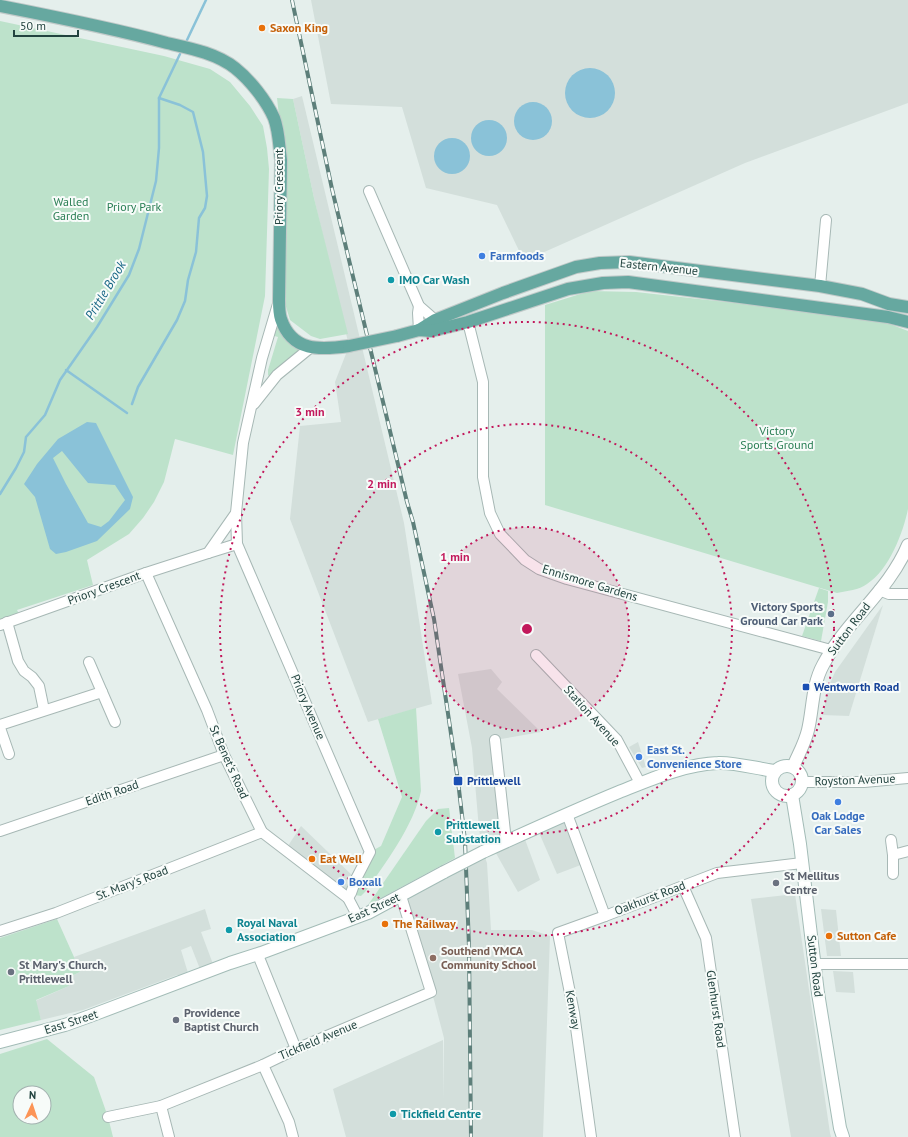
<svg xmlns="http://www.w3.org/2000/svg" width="908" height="1137" font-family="'PT Sans',sans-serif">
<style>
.built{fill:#d3dfdb}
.green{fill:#bde2cb;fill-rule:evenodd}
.water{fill:#8ac2d8;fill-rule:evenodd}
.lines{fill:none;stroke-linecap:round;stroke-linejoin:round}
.stream{stroke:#8ac2d8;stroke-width:2.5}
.minor-casing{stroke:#a7b8b5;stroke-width:12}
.tertiary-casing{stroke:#a7b8b5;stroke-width:14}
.secondary-casing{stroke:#a3bcb7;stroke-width:14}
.primary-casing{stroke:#c1cac9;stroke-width:14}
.minor{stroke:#fff;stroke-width:10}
.tertiary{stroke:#fff;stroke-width:12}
.secondary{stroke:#fff;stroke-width:12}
.primary{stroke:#66a8a0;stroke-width:12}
.rail-casing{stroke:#5d7f7a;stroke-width:4}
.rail{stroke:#f7fbf9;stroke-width:2.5;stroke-dasharray:8;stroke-linecap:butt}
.secondary-bridge-casing{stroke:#a3bcb7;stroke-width:14;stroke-linecap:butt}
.primary-bridge-casing{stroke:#c1cac9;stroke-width:14;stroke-linecap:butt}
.secondary-bridge{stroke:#fff;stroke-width:12}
.primary-bridge{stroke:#66a8a0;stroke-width:12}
.ring{fill:none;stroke:#c2185b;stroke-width:2;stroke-dasharray:2 4}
.food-dot{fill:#e8710a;stroke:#f7fbf9;stroke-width:1.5}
.shop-dot{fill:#3f7fe0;stroke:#f7fbf9;stroke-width:1.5}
.culture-dot{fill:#0f9aa8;stroke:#f7fbf9;stroke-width:1.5}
.service-dot{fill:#5c6f8a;stroke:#f7fbf9;stroke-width:1.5}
.transit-dot{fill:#1a4fb4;stroke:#f7fbf9;stroke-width:1.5}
.worship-dot{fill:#6b7280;stroke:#f7fbf9;stroke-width:1.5}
.education-dot{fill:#8d6e63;stroke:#f7fbf9;stroke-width:1.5}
.labels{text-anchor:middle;stroke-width:4;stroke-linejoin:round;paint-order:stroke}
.food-label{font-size:12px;font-weight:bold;fill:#c56008;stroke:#f7fbf9;text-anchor:start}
.street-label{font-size:12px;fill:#22433f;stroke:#f7fbf9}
.park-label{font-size:12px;fill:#297e54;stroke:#f7fbf9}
.shop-label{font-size:12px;font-weight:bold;fill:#366cbe;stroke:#f7fbf9;text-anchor:start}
.culture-label{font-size:12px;font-weight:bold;fill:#0d838f;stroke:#f7fbf9;text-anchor:start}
.service-label{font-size:12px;font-weight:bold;fill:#4e5e75;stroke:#f7fbf9;text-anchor:end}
.transit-label{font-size:12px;font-weight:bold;fill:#164399;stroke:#f7fbf9;text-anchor:start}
.worship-label{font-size:12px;font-weight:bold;fill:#5b616d;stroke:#f7fbf9;text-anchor:start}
.education-label{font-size:12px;font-weight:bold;fill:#785e54;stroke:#f7fbf9;text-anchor:start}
.water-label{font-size:13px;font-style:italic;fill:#166585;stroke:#f7fbf9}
.centre{fill:#c2185b;stroke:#f7fbf9;stroke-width:2}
.ring-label{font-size:12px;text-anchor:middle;font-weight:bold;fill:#c2185b;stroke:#f7fbf9;stroke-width:4;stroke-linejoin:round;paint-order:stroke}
</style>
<rect width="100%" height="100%" fill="#e5efec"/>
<!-- built -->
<g class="built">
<path d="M311 0H908V103L745 163 524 261 497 205 426 188 402 107 331 104Z"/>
<path d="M302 96 404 523 432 704 368 722 290 519 300 426 341 422 335 382 349 346 314 198 293 99Z"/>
<path d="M883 605 849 716 823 715 828 688 835 672Z"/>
<path d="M491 669 502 682 497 689 541 732 495 740 506 841 523 834 540 880 518 892 493 848 483 852 487 863 491 930H532L550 936 543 1137H346L333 1089 443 1040 444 1100V1038L434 1000 401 896 483 852 479 829 472 748 458 674Z"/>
<path d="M638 742 646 767 642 768 629 747Z"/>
<path d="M567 814 586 863 557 874 537 828Z"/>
<path d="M301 826 356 879 348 898 286 849Z"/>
<path d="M795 894 830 1133 831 1137H791L751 899Z"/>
<path d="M205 909 211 929 201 932 213 964 200 969 191 946 181 950 188 973 183 975H177L83 1010 41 1020 35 1001 69 986 67 978 80 972 74 957Z"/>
<path d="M821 909 836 910 841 956H827Z"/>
<path d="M833 971 853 972 855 993 836 992Z"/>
</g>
<!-- green -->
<g class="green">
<path d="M0 21 164 56 210 69 230 82 250 106 263 126 267 148 269 169 265 296 233 455 175 439 164 482 154 502 143 518 129 534 87 560 93 585 17 610 19 614 0 621Z"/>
<path d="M277 98 293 99 314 198 348 334 320 339 311 336 290 320 284 300V160Z"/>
<path d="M590 291 636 292 877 319 908 331V509C903 533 889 570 867 584 859 590 847 591 837 593L545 505V305Z"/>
<path d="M275 316 301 350 270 377 268 375V370L278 337 271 335Z"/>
<path d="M819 588 828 591V602L821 641 802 636Z"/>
<path d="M416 708 421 791C414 825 385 864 365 892L361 896 355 895 370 852 381 846 402 797 378 719Z"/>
<path d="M449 808 455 858 368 905 426 821 438 809Z"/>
<path d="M57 919 74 957 80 972 67 978 69 986 36 1000 41 1020 0 1030V938Z"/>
<path d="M47 1039 94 1077 108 1117 113 1137H0V1054ZM20 1093H44V1117H20Z"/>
</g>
<!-- water -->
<g class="water">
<circle cx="590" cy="93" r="25"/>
<circle cx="533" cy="121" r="19"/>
<circle cx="489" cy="138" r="18"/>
<circle cx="452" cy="156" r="18"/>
<path d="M87 422 96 423 133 497 130 509 97 541 66 552 56 554 50 549 35 497 24 484 37 464 58 439ZM62 451 88 483 115 485 125 500 109 521 101 527 88 523 66 484 53 458Z"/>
</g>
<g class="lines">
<!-- stream -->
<g class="stream">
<path d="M187 40 206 0"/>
<path d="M66 370 127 413"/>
<path d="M132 404 138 387 177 320 185 301 188 280 196 252 199 218 205 208 207 196 203 152 193 112 180 105 159 98"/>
<path d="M0 494 16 468 24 452 26 437 45 415 60 380 97 327 129 275 139 249 156 181 159 148V98L180 54"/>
</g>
<!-- minor casing -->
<g class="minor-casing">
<g id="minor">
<path d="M369 191 419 306 435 320"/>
<path d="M820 286 826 220"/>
<path d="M468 322 483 382V477L490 513 500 534 525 560 539 569 567 579 831 650"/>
<path d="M419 330 418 313 419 306"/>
<path d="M254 404 277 375 310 348"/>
<path d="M236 513 237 544 370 852 356 879 351 893 348 898"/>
<path d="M208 553 237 544"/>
<path d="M146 573 207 710 224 755 262 832 348 898 358 917"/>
<path d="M879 590 889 594H908"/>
<path d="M7 622 18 661 24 671 32 677 39 686 44 710"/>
<path d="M0 625 146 573 208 553 236 513 243 443 262 358 278 304"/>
<path d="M536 655 617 740 640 783"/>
<path d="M102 692 115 722"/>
<path d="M0 725 102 692 89 662"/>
<path d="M0 728 9 754"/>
<path d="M495 740 506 841"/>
<path d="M802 782H864L908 778"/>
<path d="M567 814 605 916 717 873 802 863"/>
<path d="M0 831 224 755"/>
<path d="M891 840 893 855V874"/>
<path d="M893 855 908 851"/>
<path d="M683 886 706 938 735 1137"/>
<path d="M0 931 56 913 262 832"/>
<path d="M258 955 296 1049"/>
<path d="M814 964H908"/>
<path d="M263 1065 289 1122 293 1137"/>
<path d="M161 1106 169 1137"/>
<path d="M108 1117 161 1106 263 1065 296 1049 431 992 401 896"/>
<path d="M591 1137 574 1013 558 933 605 916"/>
</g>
</g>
<!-- tertiary casing -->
<g class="tertiary-casing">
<path id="tertiary" d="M793 767C798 755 805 743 808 730 813 709 812 685 823 665 846 621 889 591 908 545"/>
</g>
<!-- secondary casing -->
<g class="secondary-casing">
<g id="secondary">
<circle cx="787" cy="781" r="15"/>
<path d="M792 795 800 844 818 993 840 1128 843 1137"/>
<path d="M483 852C529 831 573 811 619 792 649 780 685 764 718 763 734 762 758 769 775 771"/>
<path d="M0 1042 65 1025 90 1016 230 963 261 953 368 913 444 872"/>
</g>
</g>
<!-- primary casing -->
<g class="primary-casing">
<g id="primary">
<path d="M0 6C56 17 112 28 167 43 189 48 216 53 235 68 250 80 266 100 274 118 279 131 279 146 281 160L279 300C279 306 279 313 281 319 292 352 320 350 349 346"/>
<path d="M419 330 435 320 503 293 576 267 600 263 629 262 820 286 862 294 889 304 908 307"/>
<path d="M397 336 419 330 431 331 468 322 568 289 603 283 628 282 888 317 908 322"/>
</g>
</g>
<!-- minor -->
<use href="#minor" class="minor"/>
<!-- tertiary -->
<use href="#tertiary" class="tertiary"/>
<!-- secondary -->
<use href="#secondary" class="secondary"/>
<!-- primary -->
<use href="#primary" class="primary"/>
<!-- rail casing -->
<g class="rail-casing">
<path id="rail" d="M292 0 332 189 407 502 413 522 434 619 439 653 458 781 465 841 469 947 471 1137"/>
</g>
<!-- rail -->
<use href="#rail" class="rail"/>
<!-- secondary-bridge casing -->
<g class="secondary-bridge-casing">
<path id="secondary-bridge" d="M444 872 483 852"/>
</g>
<!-- primary-bridge casing -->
<g class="primary-bridge-casing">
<path id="primary-bridge" d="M349 346 397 336"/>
</g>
<!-- secondary-bridge -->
<use href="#secondary-bridge" class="secondary-bridge"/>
<!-- primary-bridge -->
<use href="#primary-bridge" class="primary-bridge"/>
</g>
<!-- distance rings -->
<circle cx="527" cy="629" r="102" fill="#c2185b" fill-opacity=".12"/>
<g class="ring">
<circle cx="527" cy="629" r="102"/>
<circle cx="527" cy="629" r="205"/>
<circle cx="527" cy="629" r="307"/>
</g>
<!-- markers -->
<g class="food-dot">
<circle cx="262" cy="28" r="4"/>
<circle cx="312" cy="859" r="4"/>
<circle cx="385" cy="924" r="4"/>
<circle cx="829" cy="936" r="4"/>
</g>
<g class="shop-dot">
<circle cx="482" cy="256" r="4"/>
<circle cx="639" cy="757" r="4"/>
<circle cx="838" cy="802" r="4"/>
<circle cx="341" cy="882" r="4"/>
</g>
<g class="culture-dot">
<circle cx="391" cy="280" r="4"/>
<circle cx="438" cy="832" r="4"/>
<circle cx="229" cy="930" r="4"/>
<circle cx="393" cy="1114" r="4"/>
</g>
<circle class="service-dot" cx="831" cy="614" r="4"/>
<g class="transit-dot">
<rect x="802" y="683" width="8" height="8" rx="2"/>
<rect x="453" y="776" width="10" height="10" rx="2"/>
</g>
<g class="worship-dot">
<circle cx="776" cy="883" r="4"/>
<circle cx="11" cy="972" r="4"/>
<circle cx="176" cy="1020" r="4"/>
</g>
<circle class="education-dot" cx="433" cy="958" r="4"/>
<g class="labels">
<!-- food labels -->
<g class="food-label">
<text x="270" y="32">Saxon King</text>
<text x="320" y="863">Eat Well</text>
<text x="393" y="928">The Railway</text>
<text x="837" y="940">Sutton Cafe</text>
</g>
<!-- street labels -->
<g class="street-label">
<text transform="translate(279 187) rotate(-90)" y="4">Priory Crescent</text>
<text transform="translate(659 267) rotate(6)" y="4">Eastern Avenue</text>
<text transform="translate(590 583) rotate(17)" y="4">Ennismore Gardens</text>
<text transform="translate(104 588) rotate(-20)" y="4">Priory Crescent</text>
<text transform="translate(849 629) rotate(-53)" y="4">Sutton Road</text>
<text transform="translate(308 707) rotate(67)" y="4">Priory Avenue</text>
<text transform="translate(592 716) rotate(48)" y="4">Station Avenue</text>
<text transform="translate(229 762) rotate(66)" y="4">St Benet's Road</text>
<text transform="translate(855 780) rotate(-2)" y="4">Royston Avenue</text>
<text transform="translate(112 793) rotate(-19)" y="4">Edith Road</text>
<text transform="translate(132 883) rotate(-21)" y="4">St. Mary's Road</text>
<text transform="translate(650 898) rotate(-21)" y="4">Oakhurst Road</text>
<text transform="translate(374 908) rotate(-25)" y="4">East Street</text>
<text transform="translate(815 966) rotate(83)" y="4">Sutton Road</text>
<text transform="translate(716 1009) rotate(82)" y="4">Glenhurst Road</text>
<text transform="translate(573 1010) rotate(80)" y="4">Kenway</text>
<text transform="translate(71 1022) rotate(-18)" y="4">East Street</text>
<text transform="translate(318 1040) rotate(-23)" y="4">Tickfield Avenue</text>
</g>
<!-- park labels -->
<g class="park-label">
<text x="71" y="206">Walled<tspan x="71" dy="14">Garden</tspan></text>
<text x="134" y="211">Priory Park</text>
<text x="777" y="435">Victory<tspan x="777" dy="14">Sports Ground</tspan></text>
</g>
<!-- shop labels -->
<g class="shop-label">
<text x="490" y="260">Farmfoods</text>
<text x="647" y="754">East St.<tspan x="647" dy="14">Convenience Store</tspan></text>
<text x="838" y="820" text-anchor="middle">Oak Lodge<tspan x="838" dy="14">Car Sales</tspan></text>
<text x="349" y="886">Boxall</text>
</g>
<!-- culture labels -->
<g class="culture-label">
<text x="399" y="284">IMO Car Wash</text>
<text x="446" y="829">Prittlewell<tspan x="446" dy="14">Substation</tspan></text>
<text x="237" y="927">Royal Naval<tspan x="237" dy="14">Association</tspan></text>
<text x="401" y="1118">Tickfield Centre</text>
</g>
<!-- service labels -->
<g class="service-label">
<text x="823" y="611">Victory Sports<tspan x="823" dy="14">Ground Car Park</tspan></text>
</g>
<!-- transit labels -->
<g class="transit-label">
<text x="814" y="691">Wentworth Road</text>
<text x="467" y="785">Prittlewell</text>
</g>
<!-- worship labels -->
<g class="worship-label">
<text x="784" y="880">St Mellitus<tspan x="784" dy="14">Centre</tspan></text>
<text x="19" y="969">St Mary's Church,<tspan x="19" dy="14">Prittlewell</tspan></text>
<text x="184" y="1017">Providence<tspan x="184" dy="14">Baptist Church</tspan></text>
</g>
<!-- education labels -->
<g class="education-label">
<text x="441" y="955">Southend YMCA<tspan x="441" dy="14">Community School</tspan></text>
</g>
<!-- water labels -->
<g class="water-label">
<text transform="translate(105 290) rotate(-59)" y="5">Prittle Brook</text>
</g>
</g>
<circle cx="527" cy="629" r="6" class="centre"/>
<g class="ring-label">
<text x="310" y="416">3 min</text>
<text x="382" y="488">2 min</text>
<text x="455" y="561">1 min</text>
</g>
<!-- north arrow -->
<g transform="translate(32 1105) rotate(3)"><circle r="19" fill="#f7fbf9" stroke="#a2b1af"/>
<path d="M0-3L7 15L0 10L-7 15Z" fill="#fc9456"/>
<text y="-6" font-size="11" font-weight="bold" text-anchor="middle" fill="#22433f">N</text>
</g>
<!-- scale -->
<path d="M14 30v6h64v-6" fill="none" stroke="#22433f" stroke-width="2"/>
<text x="20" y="30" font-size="12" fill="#22433f" stroke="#f7fbf9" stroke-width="3" paint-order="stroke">50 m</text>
</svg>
